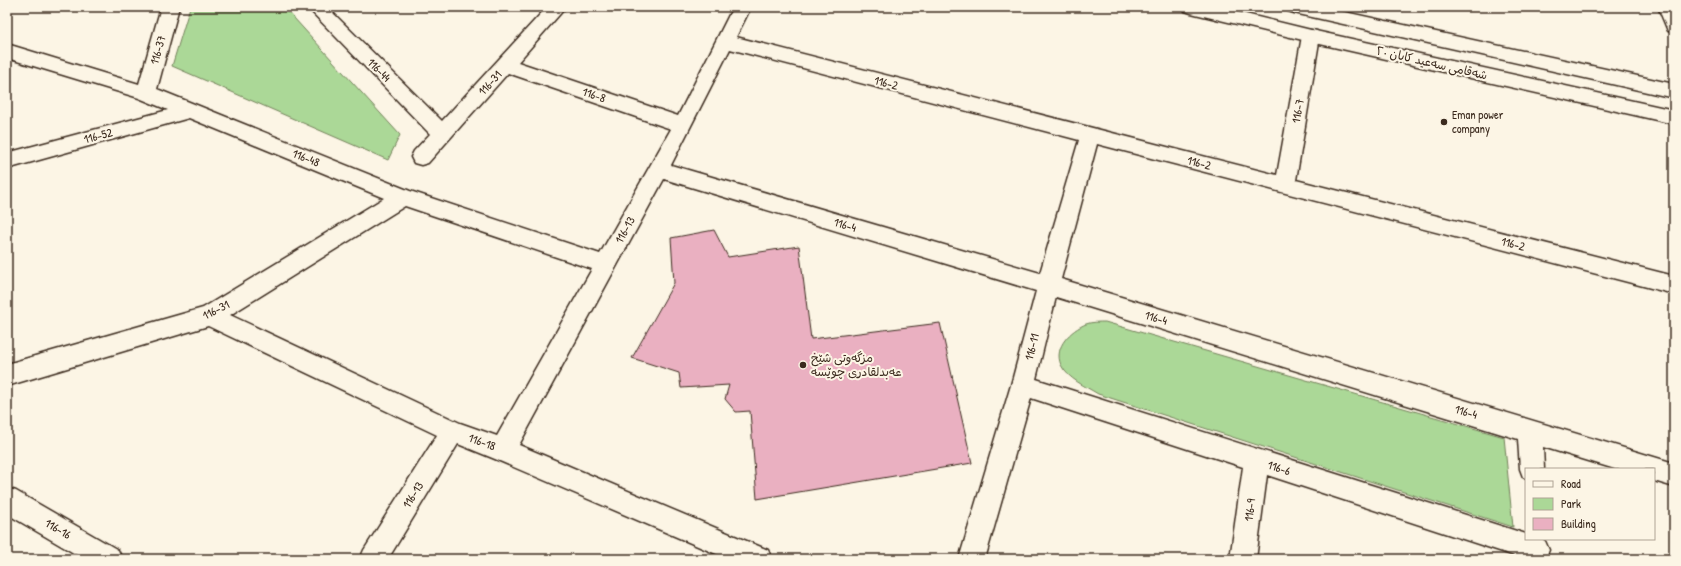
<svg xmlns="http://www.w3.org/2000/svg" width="1681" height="566" font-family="'Patrick Hand','Playpen Sans Arabic',sans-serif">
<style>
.green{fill:#abd897;stroke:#73815a}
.building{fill:#eab0c1;stroke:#3b2a1e}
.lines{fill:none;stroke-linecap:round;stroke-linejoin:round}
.minor-casing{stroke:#3b2a1e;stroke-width:3}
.secondary-casing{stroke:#3b2a1e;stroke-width:3}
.minor{fill:#fcf5e5;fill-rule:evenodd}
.secondary{fill:#fcf5e5;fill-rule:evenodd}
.poi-dot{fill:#3b2a1e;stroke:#fcf5e5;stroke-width:1.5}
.labels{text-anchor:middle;stroke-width:4;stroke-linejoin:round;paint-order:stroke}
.street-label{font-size:12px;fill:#3b2a1e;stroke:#fcf5e5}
.poi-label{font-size:12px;fill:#3b2a1e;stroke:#fcf5e5;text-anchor:start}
</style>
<rect width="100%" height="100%" fill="#fcf5e5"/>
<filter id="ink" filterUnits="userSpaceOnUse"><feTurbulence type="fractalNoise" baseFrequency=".025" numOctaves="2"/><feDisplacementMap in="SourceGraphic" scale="8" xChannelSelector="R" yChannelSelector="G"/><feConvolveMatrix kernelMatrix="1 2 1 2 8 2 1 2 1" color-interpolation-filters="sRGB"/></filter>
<g filter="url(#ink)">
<!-- green -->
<g class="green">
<path d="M190 7H284L400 135 388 160 172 66Z"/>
<path d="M1105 322 1504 437 1513 527 1098 394C1085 386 1068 379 1061 365 1053 347 1071 330 1086 324 1091 322 1099 322 1105 322Z"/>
</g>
<!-- building -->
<path class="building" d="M714 230 728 257 799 246 811 339 940 323 972 463 757 499 750 411 736 412 725 399 729 385 681 388 679 373 632 358 674 283 671 238Z"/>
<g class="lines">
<!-- minor casing -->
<g class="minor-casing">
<g id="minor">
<path d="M161 7H179L157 89 410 191 600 254 671 129 508 73 428 163 421 165 414 163 411 157 414 151 430 134 307 7H327L442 121 547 7H566L518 62 678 116 733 7H751L736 37 1277 175 1302 36 1305 31 1311 30 1317 31 1320 36 1296 180 1674 276V294L1097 144 1061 279 1674 463V487L1654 481V469H1615L1543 447 1544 469H1526V478L1523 477 1520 469 1518 439 1056 297 1036 379 1526 534V539H1541L1545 541 1549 550 1545 559H1524L1267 475 1256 559H1230L1243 467 1031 398 985 559H959L1011 385 1036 291 664 179 519 445 768 550 772 559H728L495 459 458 444 388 559H360L364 550 437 435 208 326 7 386V364L203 308 384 198 189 118 7 169V153L168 110 139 98 7 58V44L139 84ZM730 49 1079 140 1040 273 671 165ZM405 206 592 269 497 436 460 423 230 315Z"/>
<path d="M1658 7H1674V32L1668 31Z"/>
<path d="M7 488 16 491 118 550 122 559H84L7 514Z"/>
</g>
</g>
<!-- secondary casing -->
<g class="secondary-casing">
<g id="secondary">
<path d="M1182 7H1217L1311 30 1674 110V124L1311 42 1191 13 1185 11Z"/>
<path d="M1285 7H1322L1674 84V98L1294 13 1288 11Z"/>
</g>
</g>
<!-- minor -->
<use href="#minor" class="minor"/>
<!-- secondary -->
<use href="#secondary" class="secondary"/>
</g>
</g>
<!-- markers -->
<g class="poi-dot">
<circle cx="1444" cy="122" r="4"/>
<circle cx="803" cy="365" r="4"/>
</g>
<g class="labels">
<!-- street labels -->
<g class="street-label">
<text transform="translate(158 50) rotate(-74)" y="4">116-37</text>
<text transform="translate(1432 63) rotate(13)" y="4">شەقامی سەعید کابان ٢٠</text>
<text transform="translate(379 70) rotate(45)" y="4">116-44</text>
<text transform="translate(490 83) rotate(-48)" y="4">116-31</text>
<text transform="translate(886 83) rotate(14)" y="4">116-2</text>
<text transform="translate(594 95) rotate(19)" y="4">116-8</text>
<text transform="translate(1298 111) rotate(-80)" y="4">116-7</text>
<text transform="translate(98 136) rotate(-15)" y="4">116-52</text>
<text transform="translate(306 158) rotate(22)" y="4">116-48</text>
<text transform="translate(1199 163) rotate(14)" y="4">116-2</text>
<text transform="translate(845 225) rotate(17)" y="4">116-4</text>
<text transform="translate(625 230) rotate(-61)" y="4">116-13</text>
<text transform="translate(1513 244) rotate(14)" y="4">116-2</text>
<text transform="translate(216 310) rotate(-27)" y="4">116-31</text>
<text transform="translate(1156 318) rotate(17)" y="4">116-4</text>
<text transform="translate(1032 347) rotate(-76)" y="4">116-11</text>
<text transform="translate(1466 412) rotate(17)" y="4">116-4</text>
<text transform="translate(482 442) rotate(20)" y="4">116-18</text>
<text transform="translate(1279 468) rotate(18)" y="4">116-6</text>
<text transform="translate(413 495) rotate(-58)" y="4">116-13</text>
<text transform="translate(1250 510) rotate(-83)" y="4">116-9</text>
<text transform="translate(58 529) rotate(30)" y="4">116-16</text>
</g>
<!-- poi labels -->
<g class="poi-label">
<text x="1452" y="119">Eman power<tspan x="1452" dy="14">company</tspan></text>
<text x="811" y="362">مزگەوتی شێخ<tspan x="811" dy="14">عەبدلقادری چوێسە</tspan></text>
</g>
</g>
<!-- margin -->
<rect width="1681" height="566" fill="none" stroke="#fcf5e5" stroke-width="24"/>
<rect x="12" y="12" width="1657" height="542" fill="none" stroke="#3b2a1e" stroke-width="1.5" filter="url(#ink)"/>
<!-- legend -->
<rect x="1525" y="468" width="130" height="72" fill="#fcf5e5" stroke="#afa495"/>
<rect x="1533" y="481" width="20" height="6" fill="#fcf5e5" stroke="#afa495"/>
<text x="1561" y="488" font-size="12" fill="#3b2a1e">Road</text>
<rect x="1533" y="498" width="20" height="12" fill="#abd897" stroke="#afa495"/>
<text x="1561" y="508" font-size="12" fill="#3b2a1e">Park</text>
<rect x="1533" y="518" width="20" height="12" fill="#eab0c1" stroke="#afa495"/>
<text x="1561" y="528" font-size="12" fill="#3b2a1e">Building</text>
</svg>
